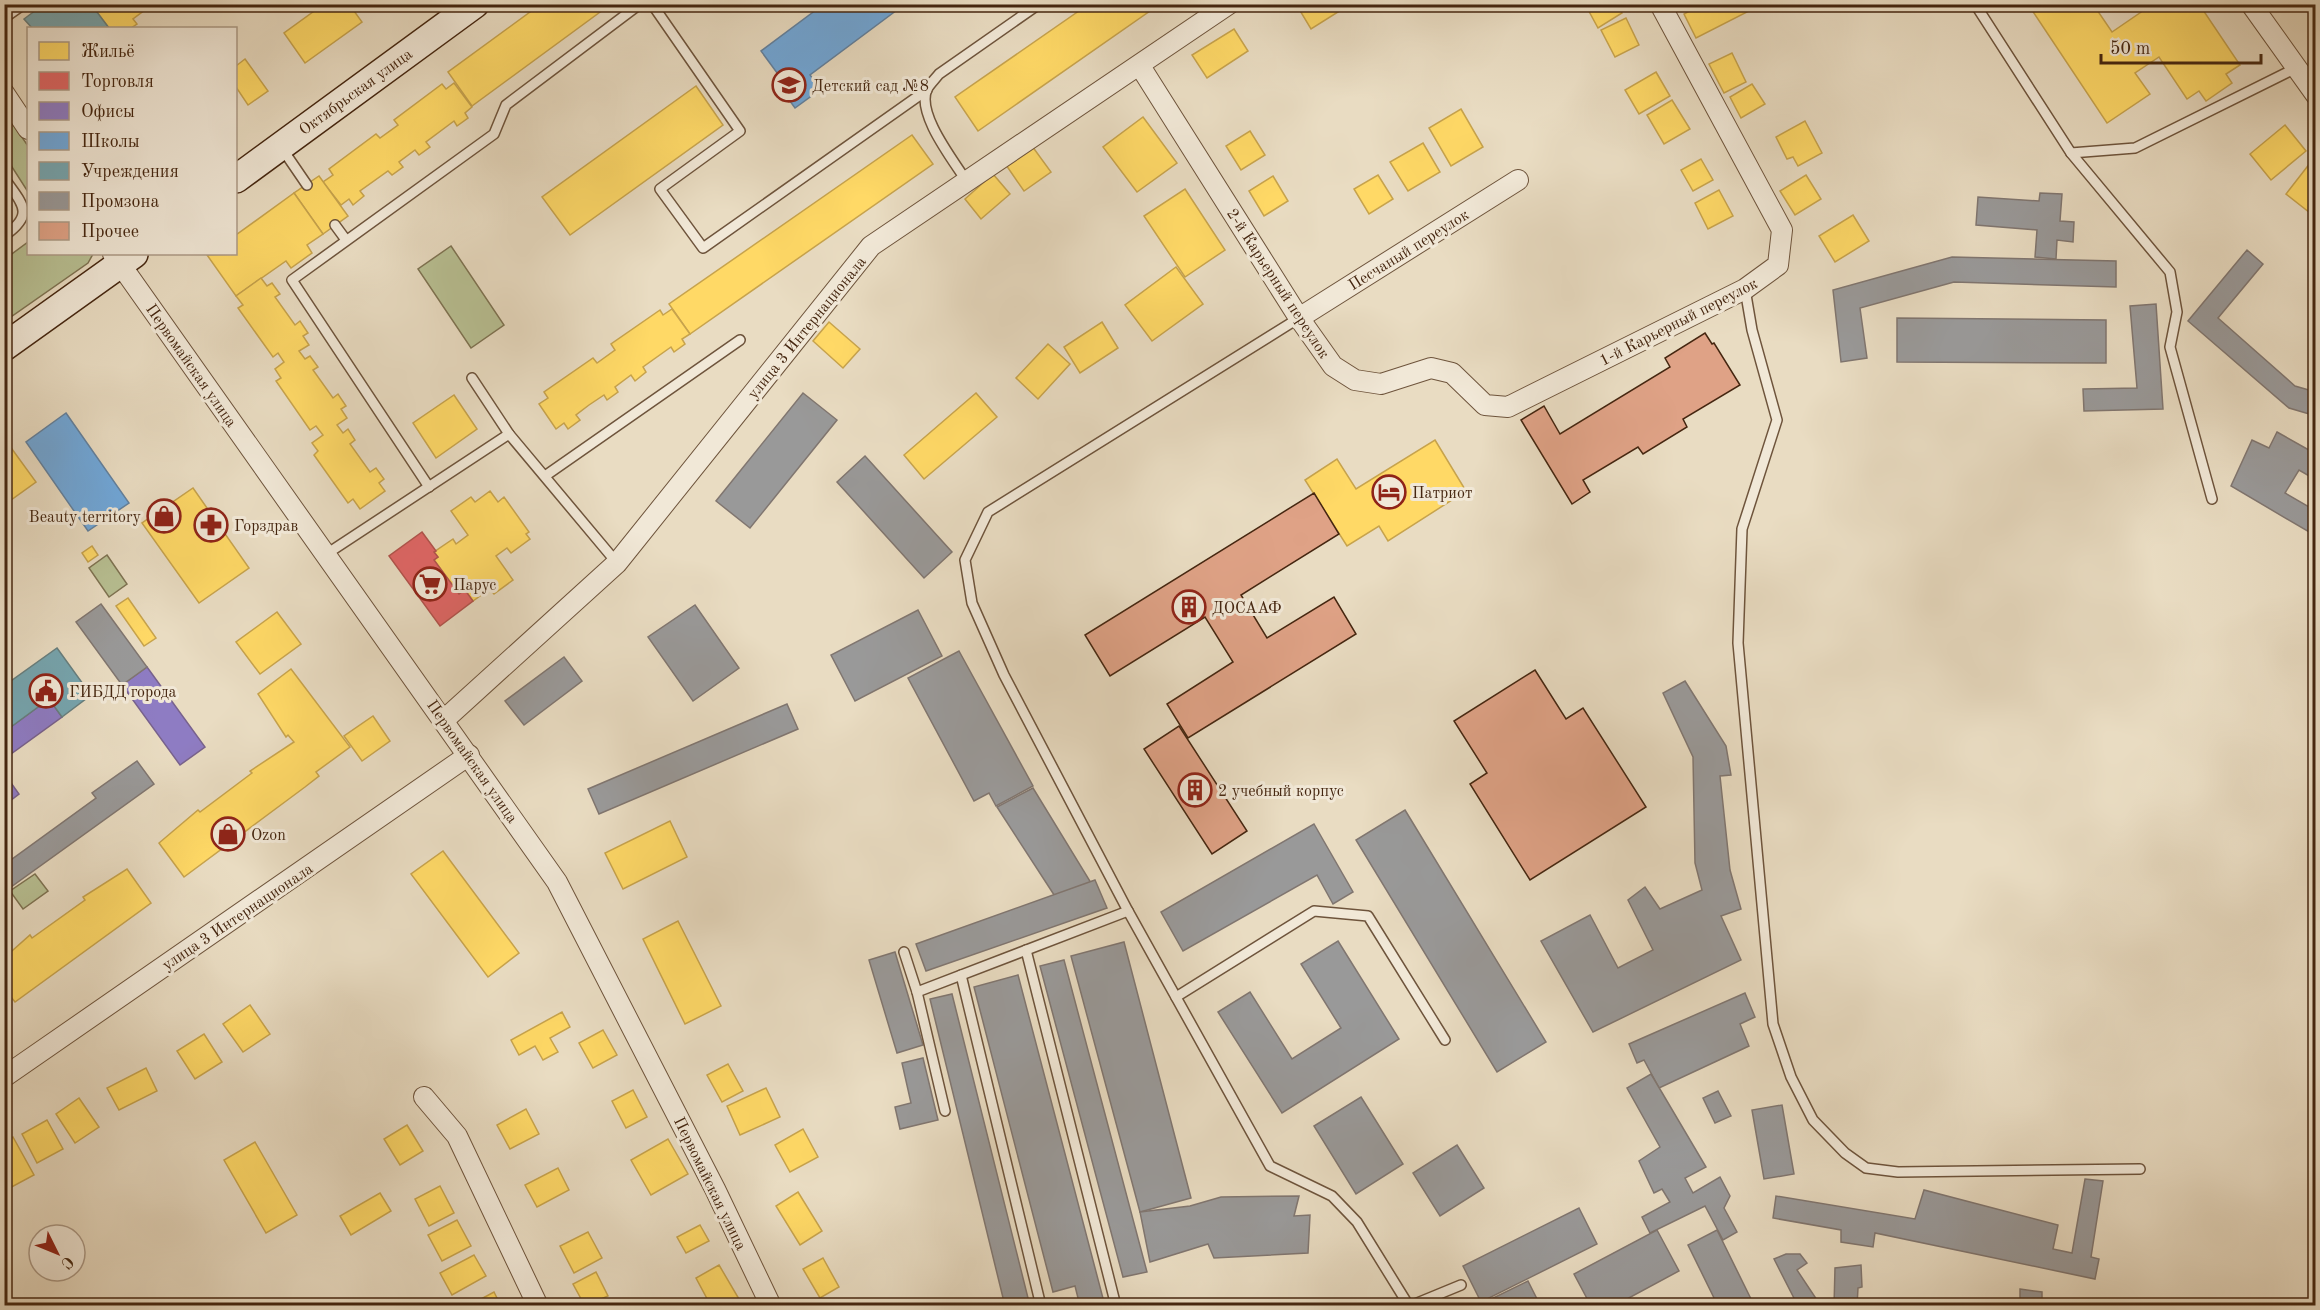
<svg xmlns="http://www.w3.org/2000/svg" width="2320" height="1310" font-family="'Old Standard TT',serif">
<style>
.green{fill:#b8c093;stroke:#7e7352;stroke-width:1.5}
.homes{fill:#ffd966;stroke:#c7a34c;stroke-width:1.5}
.shops{fill:#e06666;stroke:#b2534c;stroke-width:1.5}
.offices{fill:#8e7cc3;stroke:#78628d;stroke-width:1.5}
.schools{fill:#6fa8dc;stroke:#62819f;stroke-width:1.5}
.public{fill:#76a5af;stroke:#677f7f;stroke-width:1.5}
.industry{fill:#999;stroke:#807670;stroke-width:1.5}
.building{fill:#dfa286;stroke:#452610;stroke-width:1.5}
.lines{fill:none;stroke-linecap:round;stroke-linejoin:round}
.lane-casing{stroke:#6e543c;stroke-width:12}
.street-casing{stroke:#6e543c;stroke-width:22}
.secondary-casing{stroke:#452610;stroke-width:30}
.lane{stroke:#f1e8d7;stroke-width:9}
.street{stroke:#f1e8d7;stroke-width:20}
.secondary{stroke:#f1e8d7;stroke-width:27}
.labels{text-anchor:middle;stroke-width:6;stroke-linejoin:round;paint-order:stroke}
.poi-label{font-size:16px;fill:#452610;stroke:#f1e8d7;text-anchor:start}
.street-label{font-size:16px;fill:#452610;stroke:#f1e8d7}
</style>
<rect width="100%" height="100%" fill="#e9dcc2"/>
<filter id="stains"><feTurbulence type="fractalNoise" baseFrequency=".00333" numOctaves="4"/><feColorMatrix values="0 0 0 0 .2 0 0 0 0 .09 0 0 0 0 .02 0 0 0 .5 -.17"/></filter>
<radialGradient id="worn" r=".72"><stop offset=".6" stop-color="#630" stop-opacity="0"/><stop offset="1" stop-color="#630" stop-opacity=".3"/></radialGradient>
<!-- green -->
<g class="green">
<path d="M4 111 28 146V192L5 156Z"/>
<path d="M28 242V254H93L88 263 5 321V259Z"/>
<path d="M451 246 504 325 471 348 418 269Z"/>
<path d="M107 555 127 584 109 597 89 568Z"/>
<path d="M35 874 48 891 23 909 10 891Z"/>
</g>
<!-- homes -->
<g class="homes">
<path d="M94 4H153L133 19 137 24 131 28H109L92 6Z"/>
<path d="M324 4H349L362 22 305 63 284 33Z"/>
<path d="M541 4H611L472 106 448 72Z"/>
<path d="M1089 4H1160L978 131 955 97Z"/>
<path d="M1296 4H1333L1338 12 1311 29Z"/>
<path d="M1585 4H1617L1622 13 1598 28Z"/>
<path d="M1702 4H1748L1751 10 1696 38 1684 14Z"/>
<path d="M2028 4H2093L2112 32 2153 4H2199L2240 65 2226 74 2232 83 2206 101 2199 91 2187 99 2159 57 2135 73 2150 94 2107 123Z"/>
<path d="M1626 18 1639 45 1615 57 1601 30Z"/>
<path d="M1234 29 1248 51 1207 78 1192 55Z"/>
<path d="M1732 53 1746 82 1724 93 1709 64Z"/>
<path d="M245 59 268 91 248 105 236 87V66Z"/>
<path d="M1656 72 1670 96 1639 114 1625 90Z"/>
<path d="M454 83 472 107 465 113 468 118 457 126 454 121 426 142 430 147 419 155 415 150 399 162 403 167 392 175 388 171 360 191 364 196 353 205 349 199 341 205 323 182 333 175 329 169 376 134 380 138 398 125 394 120 442 84 446 89Z"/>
<path d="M1752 84 1765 104 1741 118 1730 97Z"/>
<path d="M696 86 723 125 570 235 542 197Z"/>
<path d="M1672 100 1690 129 1664 144 1647 115Z"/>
<path d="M1461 109 1483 147 1451 166 1429 128Z"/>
<path d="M1143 117 1177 163 1137 192 1103 147Z"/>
<path d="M1805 121 1822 153 1798 166 1793 157 1787 159 1776 137Z"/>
<path d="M2285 125 2306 151 2271 180 2250 154Z"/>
<path d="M1250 131 1265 155 1241 170 1226 146Z"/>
<path d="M912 135 933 164 690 334 669 304Z"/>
<path d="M1423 143 1440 172 1408 191 1390 162Z"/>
<path d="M1032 146 1051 172 1024 191 1006 165Z"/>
<path d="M2314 158 2316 159 2314 216 2286 194Z"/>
<path d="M1701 159 1713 180 1693 191 1681 170Z"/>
<path d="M993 174 1010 194 981 219 965 199Z"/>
<path d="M1378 175 1393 199 1369 214 1354 189Z"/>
<path d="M1806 175 1821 199 1795 215 1780 191Z"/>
<path d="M319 176 348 216 323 234 294 193Z"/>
<path d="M1273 176 1288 201 1264 216 1249 191Z"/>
<path d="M1185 189 1225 250 1185 277 1144 216Z"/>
<path d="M1719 190 1733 216 1708 229 1695 203Z"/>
<path d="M294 193 323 234 307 245 312 253 291 268 286 261 236 296 207 255 236 254V235Z"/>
<path d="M1853 215 1869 241 1835 262 1819 236Z"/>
<path d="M1176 267 1203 304 1152 341 1125 305Z"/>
<path d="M261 278 267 286 272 283 280 294 275 297 295 325 300 321 308 333 303 336 309 345 299 351 305 359 310 356 318 367 313 370 333 398 338 394 346 406 341 409 347 418 337 425 343 433 348 429 355 440 350 444 370 472 376 468 384 479 379 483 385 491 360 509 353 499 348 503 314 455 318 451 312 443 323 435 316 426 310 430 276 381 281 378 275 369 284 362 278 353 273 357 238 308 243 305 236 296Z"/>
<path d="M672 309 690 334 682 339 685 344 674 352 671 347 643 367 646 372 635 381 631 375 615 387 618 392 607 400 604 395 589 405 576 415 580 420 568 429 564 423 556 429 539 404 548 398 544 392 593 358 597 363 615 350 611 344 660 310 663 315Z"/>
<path d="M829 322 860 349 843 368 813 341Z"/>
<path d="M1102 322 1118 348 1080 373 1064 347Z"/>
<path d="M1048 344 1070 364 1038 399 1016 378Z"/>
<path d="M976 393 997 417 924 479 904 455Z"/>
<path d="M454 395 477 429 436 458 413 423Z"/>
<path d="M4 438 36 482 4 505Z"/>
<path d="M1435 440 1466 491 1388 541 1379 526 1347 546 1305 480 1337 459 1356 489Z"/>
<path d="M193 488 249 568 199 603 142 523Z"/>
<path d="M490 491 498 502 504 497 529 532 526 534 530 539 511 553 507 548 496 556 513 580 494 594 490 589 473 601 465 590 459 594 434 560 438 557 434 552 453 539 456 544 468 535 451 511 471 497 475 502Z"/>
<path d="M92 546 98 555 88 562 82 553Z"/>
<path d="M128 598 156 638 144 646 116 606Z"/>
<path d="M277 612 301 644 260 674 236 642Z"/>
<path d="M291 669 350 747 316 772 319 776 305 787 184 877 159 843 198 810 200 812 252 773 250 771 294 742 288 735 286 737 258 694Z"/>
<path d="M373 716 390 741 362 761 344 736Z"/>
<path d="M670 821 687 857 623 889 605 853Z"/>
<path d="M443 851 519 953 488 977 411 874Z"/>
<path d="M127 869 151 903 15 1002 4 988V958L30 935 32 938 85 900 83 897Z"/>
<path d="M678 921 721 1006 685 1024 643 939Z"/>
<path d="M250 1005 270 1034 243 1052 223 1024Z"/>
<path d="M562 1012 570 1027 550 1038 558 1052 543 1060 535 1046 519 1055 511 1040Z"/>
<path d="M603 1030 617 1055 593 1068 579 1043Z"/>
<path d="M204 1034 222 1062 195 1079 177 1051Z"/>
<path d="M728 1064 743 1091 722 1102 707 1075Z"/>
<path d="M146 1068 157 1091 119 1110 107 1088Z"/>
<path d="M766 1088 780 1117 740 1135 727 1106Z"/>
<path d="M633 1090 647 1117 626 1128 612 1101Z"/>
<path d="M79 1098 99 1127 75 1143 56 1114Z"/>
<path d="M526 1109 539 1134 510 1149 497 1125Z"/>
<path d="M47 1120 63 1149 37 1163 22 1134Z"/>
<path d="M407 1125 423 1151 400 1165 384 1139Z"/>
<path d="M803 1129 818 1157 790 1172 775 1145Z"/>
<path d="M13 1137 34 1175 6 1190 4 1142Z"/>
<path d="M668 1139 688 1174 651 1195 631 1160Z"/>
<path d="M255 1142 297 1215 266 1233 224 1160Z"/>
<path d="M558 1168 569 1190 537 1207 525 1185Z"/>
<path d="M440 1186 454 1213 429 1226 415 1199Z"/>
<path d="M798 1192 822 1231 800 1245 776 1206Z"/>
<path d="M380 1193 391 1211 351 1235 340 1216Z"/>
<path d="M457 1220 471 1246 442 1261 428 1235Z"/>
<path d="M700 1225 709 1241 686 1253 677 1237Z"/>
<path d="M588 1232 602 1258 574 1273 560 1246Z"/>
<path d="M474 1255 486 1276 452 1295 440 1273Z"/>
<path d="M823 1258 839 1287 820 1298 803 1269Z"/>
<path d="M719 1265 739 1299 728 1306H711L696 1278Z"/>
<path d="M596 1272 608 1296 585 1306 573 1284Z"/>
<path d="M494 1292 501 1306H468Z"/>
</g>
<!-- shops -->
<path class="shops" d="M422 532 436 551 434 552 438 557 434 560 459 594 465 590 473 601 440 626 389 556Z"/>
<!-- offices -->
<g class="offices">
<path d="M147 667 205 747 180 765 122 685Z"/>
<path d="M49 699 62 717 4 759V732Z"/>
<path d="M4 773 19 794 6 804 4 802Z"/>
</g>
<!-- schools -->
<g class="schools">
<path d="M824 4H905L810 75 821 89 795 108 781 89 786 85 761 51Z"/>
<path d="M66 413 129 503 88 531 26 442Z"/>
</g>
<!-- public -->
<g class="public">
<path d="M44 4H91L109 28H32L24 19Z"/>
<path d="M57 648 91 695 62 717 49 699 4 732V686Z"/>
</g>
<!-- industry -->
<g class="industry">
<path d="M2040 193 2062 194 2060 221 2074 222 2073 242 2057 240 2056 259 2035 257 2037 230 1976 225 1978 197 2039 201Z"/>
<path d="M2247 250 2263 264 2218 318 2295 386 2316 392V416L2289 408 2188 321Z"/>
<path d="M1952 257 2116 261V287L1954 282 1860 308 1867 358 1841 362 1833 290Z"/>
<path d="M2156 304 2163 409 2084 411 2083 389 2137 388 2130 306Z"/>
<path d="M1897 318 2106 320V363L1897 362Z"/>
<path d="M803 393 837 420 750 528 716 501Z"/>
<path d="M2277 432 2316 454V480L2299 470 2285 493 2316 511V536L2231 486 2252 440 2269 448Z"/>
<path d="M865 456 952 552 924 578 837 482Z"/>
<path d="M101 604 147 667 122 685 76 622Z"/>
<path d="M695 605 739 668 693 701 648 637Z"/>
<path d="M918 610 942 656 855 701 831 655Z"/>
<path d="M959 651 1033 786 996 806 989 793 974 801 908 678Z"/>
<path d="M564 657 582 681 524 725 505 701Z"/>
<path d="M1685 681 1726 746 1731 775 1720 776 1730 870 1741 909 1721 916 1741 960 1593 1032 1541 941 1590 915 1618 968 1653 950 1628 900 1645 887 1660 909 1702 890 1695 863 1693 757 1663 693Z"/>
<path d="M787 704 798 729 599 814 588 789Z"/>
<path d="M137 761 154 784 4 892V865L96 798 92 793Z"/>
<path d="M1033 788 1096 891 1060 904 997 807Z"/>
<path d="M1405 810 1546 1042 1497 1072 1356 840Z"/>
<path d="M1314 824 1353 892 1333 904 1317 875 1183 951 1161 912Z"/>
<path d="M1095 880 1107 908 926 971 916 944Z"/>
<path d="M1338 941 1399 1039 1282 1113 1218 1012 1250 992 1292 1059 1341 1028 1301 964Z"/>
<path d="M1124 942 1191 1198 1140 1212 1071 956Z"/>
<path d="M895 952 923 1045 897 1053 869 960Z"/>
<path d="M1064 960 1147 1272 1123 1277 1040 966Z"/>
<path d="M1018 975 1105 1306H1080L1075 1286 1053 1292 974 987Z"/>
<path d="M1745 993 1755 1017 1740 1024 1749 1046 1659 1088 1644 1060 1637 1063 1629 1044Z"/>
<path d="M952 994 1029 1302 1015 1306H1005L930 999Z"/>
<path d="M923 1058 938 1120 900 1129 895 1107 911 1103 902 1063Z"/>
<path d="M1651 1074 1706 1167 1685 1178 1693 1193 1720 1177 1730 1196 1724 1208 1737 1232 1723 1240 1705 1206 1650 1233 1642 1217 1670 1202 1662 1189 1654 1193 1639 1161 1660 1147 1627 1088Z"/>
<path d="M1718 1091 1731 1116 1715 1123 1703 1098Z"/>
<path d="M1361 1097 1403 1164 1356 1194 1314 1126Z"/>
<path d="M1782 1105 1794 1174 1764 1179 1752 1110Z"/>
<path d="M1457 1145 1484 1188 1440 1216 1413 1173Z"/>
<path d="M2085 1179 2103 1181 2091 1257 2099 1259 2095 1279 1875 1233 1873 1247 1841 1242V1230L1773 1218 1776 1196 1915 1219 1924 1190 2058 1225 2053 1249 2072 1253Z"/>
<path d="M1299 1196 1294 1216 1310 1215 1308 1253 1214 1258 1208 1244 1150 1262 1140 1212 1190 1206 1221 1197Z"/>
<path d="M1579 1208 1597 1244 1481 1302 1463 1266Z"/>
<path d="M1657 1230 1679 1271 1614 1306H1591L1574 1274Z"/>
<path d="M1717 1230 1752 1301 1744 1306H1718L1688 1245Z"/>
<path d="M1786 1254H1800L1807 1263 1797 1270 1821 1306H1798L1774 1259Z"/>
<path d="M1861 1265 1862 1287 1858 1288 1857 1306H1834L1835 1268Z"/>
<path d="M1528 1281 1537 1299 1524 1306H1477Z"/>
<path d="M2020 1289 2042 1292V1303L2069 1306H2020Z"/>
</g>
<!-- building -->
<g class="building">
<path d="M1705 333 1712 344 1714 343 1740 385 1683 419 1687 427 1643 454 1638 447 1583 480 1590 492 1572 504 1521 420 1544 406 1560 434 1670 367 1665 358Z"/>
<path d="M1314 493 1339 534 1241 595 1267 638 1334 597 1356 634 1188 738 1167 704 1233 662 1205 617 1110 676 1085 635Z"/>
<path d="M1535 670 1566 719 1583 708 1646 807 1530 880 1470 784 1487 773 1454 721Z"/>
<path d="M1179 726 1247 831 1212 854 1144 749Z"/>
</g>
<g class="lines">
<!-- lane casing -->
<g class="lane-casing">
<g id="lane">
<path d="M652 4 740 131 660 189 703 248 927 90"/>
<path d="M1975 4 2071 153 2170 272 2177 312 2170 347 2212 499"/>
<path d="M4 18 24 4"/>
<path d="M281 147 307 185"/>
<path d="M2071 153 2135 148 2296 68"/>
<path d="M4 178C22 204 36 214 4 236"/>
<path d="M967 182C954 161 916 114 927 89 930 84 935 79 939 74L1039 4"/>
<path d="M335 225 346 240"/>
<path d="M1745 289 1752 330 1777 420 1742 529 1738 643 1773 1024 1791 1077 1813 1120 1845 1153 1866 1168 1898 1172 2140 1169"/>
<path d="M1299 318 988 512 965 560 972 603 1004 675 1128 911 1270 1166 1332 1196 1357 1222 1409 1306"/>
<path d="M472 378 509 434"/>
<path d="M545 476 740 340"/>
<path d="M429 487 292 280 494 134 506 105 640 4"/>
<path d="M325 555 509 434 617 563"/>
<path d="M1026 950 1116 1306"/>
<path d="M904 952 917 992 1128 911"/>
<path d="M961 975 1041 1306"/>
<path d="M917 992 945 1111"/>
<path d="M1176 997 1314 911 1368 916 1445 1040"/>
<path d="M1410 1306 1461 1285"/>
</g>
</g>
<!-- street casing -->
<g class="street-casing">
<g id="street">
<path d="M2251 4 2316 95"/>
<path d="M1140 66 1299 318 1333 366 1355 380 1381 384 1431 368 1452 373 1485 405 1508 407 1745 289 1778 265 1782 230 1660 4"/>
<path d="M4 93 28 129"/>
<path d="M113 254 557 882 715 1189 771 1306"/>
<path d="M1299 318 1518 180"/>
<path d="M444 720 617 563 871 246 1229 4"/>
<path d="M4 1077 469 755"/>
<path d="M424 1097 457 1136 538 1306"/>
</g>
</g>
<!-- secondary casing -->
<g class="secondary-casing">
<g id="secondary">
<path d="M236 179 475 4"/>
<path d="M4 347 134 254"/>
</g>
</g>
<!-- lane -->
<use href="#lane" class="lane"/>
<!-- street -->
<use href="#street" class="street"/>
<!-- secondary -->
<use href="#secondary" class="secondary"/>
</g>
<!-- icons -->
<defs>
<g id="school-ring" transform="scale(1.725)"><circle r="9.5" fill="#f1e8d7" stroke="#8f2418" stroke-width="1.5"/><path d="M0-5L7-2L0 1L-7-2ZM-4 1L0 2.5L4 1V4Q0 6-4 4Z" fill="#8f2418"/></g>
<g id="hotel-ring" transform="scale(1.725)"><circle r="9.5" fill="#f1e8d7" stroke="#8f2418" stroke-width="1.5"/><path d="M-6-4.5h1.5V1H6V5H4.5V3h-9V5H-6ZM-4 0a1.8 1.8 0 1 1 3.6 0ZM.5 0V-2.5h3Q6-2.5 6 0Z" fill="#8f2418"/></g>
<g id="shop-ring" transform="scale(1.725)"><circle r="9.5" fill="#f1e8d7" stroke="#8f2418" stroke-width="1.5"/><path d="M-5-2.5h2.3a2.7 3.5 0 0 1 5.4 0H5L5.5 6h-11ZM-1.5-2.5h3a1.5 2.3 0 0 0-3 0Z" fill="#8f2418"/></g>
<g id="pharmacy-ring" transform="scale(1.725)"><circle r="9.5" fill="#f1e8d7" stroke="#8f2418" stroke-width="1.5"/><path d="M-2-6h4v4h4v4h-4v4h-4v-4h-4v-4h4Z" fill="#8f2418"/></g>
<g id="supermarket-ring" transform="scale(1.725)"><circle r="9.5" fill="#f1e8d7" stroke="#8f2418" stroke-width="1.5"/><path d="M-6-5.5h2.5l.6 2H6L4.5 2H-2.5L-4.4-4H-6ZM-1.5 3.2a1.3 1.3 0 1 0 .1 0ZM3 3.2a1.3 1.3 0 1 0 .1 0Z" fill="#8f2418"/></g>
<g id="building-ring" transform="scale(1.725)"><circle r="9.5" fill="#f1e8d7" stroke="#8f2418" stroke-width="1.5"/><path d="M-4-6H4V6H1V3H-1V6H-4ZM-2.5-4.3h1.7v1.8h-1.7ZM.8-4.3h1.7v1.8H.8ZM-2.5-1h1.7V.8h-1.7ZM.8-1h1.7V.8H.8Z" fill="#8f2418"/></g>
<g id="civic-ring" transform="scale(1.725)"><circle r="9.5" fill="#f1e8d7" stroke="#8f2418" stroke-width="1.5"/><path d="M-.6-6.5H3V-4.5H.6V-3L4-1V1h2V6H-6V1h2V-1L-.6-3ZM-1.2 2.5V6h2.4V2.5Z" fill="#8f2418"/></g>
</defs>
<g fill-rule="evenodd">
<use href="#school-ring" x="789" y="85"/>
<use href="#hotel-ring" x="1389" y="492"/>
<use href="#shop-ring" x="164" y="516"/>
<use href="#pharmacy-ring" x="211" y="525"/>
<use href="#supermarket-ring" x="430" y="584"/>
<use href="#building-ring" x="1189" y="607"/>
<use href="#civic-ring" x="46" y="691"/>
<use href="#building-ring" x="1195" y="790"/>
<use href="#shop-ring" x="228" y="834"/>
</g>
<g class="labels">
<!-- poi labels -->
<g class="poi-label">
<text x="812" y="91">Детский сад №8</text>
<text x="1412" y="498">Патриот</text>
<text x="141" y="522" text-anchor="end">Beauty territory</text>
<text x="234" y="531">Горздрав</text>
<text x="453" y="590">Парус</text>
<text x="1212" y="613">ДОСААФ</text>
<text x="69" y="697">ГИБДД города</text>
<text x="1218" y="796">2 учебный корпус</text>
<text x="251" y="840">Ozon</text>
</g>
<!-- street labels -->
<g class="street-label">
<text transform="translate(355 91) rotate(-36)" y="6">Октябрьская улица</text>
<text transform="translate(1408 249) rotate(-32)" y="6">Песчаный переулок</text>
<text transform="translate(1279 283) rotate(57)" y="6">2-й Карьерный переулок</text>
<text transform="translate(1678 321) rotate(-27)" y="6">1-й Карьерный переулок</text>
<text transform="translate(806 327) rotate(-51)" y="6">улица 3 Интернационала</text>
<text transform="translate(192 365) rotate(55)" y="6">Первомайская улица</text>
<text transform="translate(473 761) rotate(55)" y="6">Первомайская улица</text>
<text transform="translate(237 916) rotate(-34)" y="6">улица 3 Интернационала</text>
<text transform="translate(711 1183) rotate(64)" y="6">Первомайская улица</text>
</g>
</g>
<!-- margin -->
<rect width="2320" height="1310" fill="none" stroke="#e9dcc2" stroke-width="24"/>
<rect x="6" y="6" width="2308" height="1298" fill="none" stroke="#452610" stroke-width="3"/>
<rect x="12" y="12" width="2296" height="1286" fill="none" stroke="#452610" stroke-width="1.5"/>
<!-- legend -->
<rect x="27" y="27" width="210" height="228" fill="#f1e8d7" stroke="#ac9a87" stroke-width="1.5"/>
<rect x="39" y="42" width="30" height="18" fill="#ffd966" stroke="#ac9a87" stroke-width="1.5"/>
<text x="81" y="57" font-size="18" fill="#452610">Жильё</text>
<rect x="39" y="72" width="30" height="18" fill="#e06666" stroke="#ac9a87" stroke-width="1.5"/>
<text x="81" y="87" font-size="18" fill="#452610">Торговля</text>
<rect x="39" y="102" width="30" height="18" fill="#8e7cc3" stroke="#ac9a87" stroke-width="1.5"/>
<text x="81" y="117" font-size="18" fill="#452610">Офисы</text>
<rect x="39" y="132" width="30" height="18" fill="#6fa8dc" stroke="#ac9a87" stroke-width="1.5"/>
<text x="81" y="147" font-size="18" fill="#452610">Школы</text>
<rect x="39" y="162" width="30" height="18" fill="#76a5af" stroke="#ac9a87" stroke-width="1.5"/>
<text x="81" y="177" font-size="18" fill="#452610">Учреждения</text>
<rect x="39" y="192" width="30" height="18" fill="#999999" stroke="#ac9a87" stroke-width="1.5"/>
<text x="81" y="207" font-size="18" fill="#452610">Промзона</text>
<rect x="39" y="222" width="30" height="18" fill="#dfa286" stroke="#ac9a87" stroke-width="1.5"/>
<text x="81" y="237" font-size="18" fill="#452610">Прочее</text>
<!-- north arrow -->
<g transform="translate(57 1253) rotate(133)"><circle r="28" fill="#f1e8d7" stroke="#ac9a87" stroke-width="1.5"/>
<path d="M0-4.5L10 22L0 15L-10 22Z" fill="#8f2418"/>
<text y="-9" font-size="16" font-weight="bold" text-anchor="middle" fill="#452610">С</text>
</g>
<!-- scale -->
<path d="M2101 54v9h160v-9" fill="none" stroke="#452610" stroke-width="3"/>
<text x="2110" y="54" font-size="18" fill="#452610" stroke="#f1e8d7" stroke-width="4.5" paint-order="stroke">50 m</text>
<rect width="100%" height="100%" filter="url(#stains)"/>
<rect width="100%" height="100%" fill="url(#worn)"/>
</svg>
